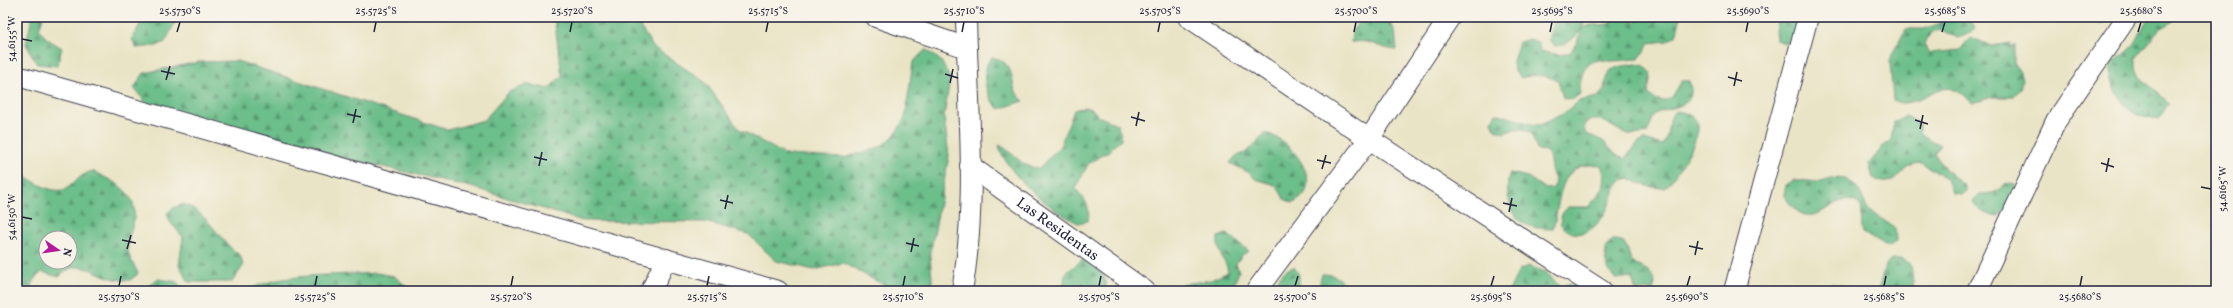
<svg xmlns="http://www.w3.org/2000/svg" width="2233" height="308" font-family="Vollkorn,serif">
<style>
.forest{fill:url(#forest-firs);stroke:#477062;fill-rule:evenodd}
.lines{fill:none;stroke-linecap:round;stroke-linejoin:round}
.minor-casing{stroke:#403f50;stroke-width:22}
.minor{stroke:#fff;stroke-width:20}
.ticks{fill:none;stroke:#22223b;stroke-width:1.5}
.labels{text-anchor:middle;stroke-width:3;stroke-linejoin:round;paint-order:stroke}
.street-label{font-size:15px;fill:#22223b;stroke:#f7f3e8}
.neatline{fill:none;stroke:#22223b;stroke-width:1.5}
.ticks-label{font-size:10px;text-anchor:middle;fill:#22223b}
</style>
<defs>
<pattern id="forest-firs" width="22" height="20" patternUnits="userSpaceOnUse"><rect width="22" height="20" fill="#6cbe8a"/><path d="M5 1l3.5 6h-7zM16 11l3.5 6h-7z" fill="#589a72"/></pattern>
</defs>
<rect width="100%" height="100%" fill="#f7f3e8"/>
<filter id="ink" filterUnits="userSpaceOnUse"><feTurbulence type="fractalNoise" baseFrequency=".025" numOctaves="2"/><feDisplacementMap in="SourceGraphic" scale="8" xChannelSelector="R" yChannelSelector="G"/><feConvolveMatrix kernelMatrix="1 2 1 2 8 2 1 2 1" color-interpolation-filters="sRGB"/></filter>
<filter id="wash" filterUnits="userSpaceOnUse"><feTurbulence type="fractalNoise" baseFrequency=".012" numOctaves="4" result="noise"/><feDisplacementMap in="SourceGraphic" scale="16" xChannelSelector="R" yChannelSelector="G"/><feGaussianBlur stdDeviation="0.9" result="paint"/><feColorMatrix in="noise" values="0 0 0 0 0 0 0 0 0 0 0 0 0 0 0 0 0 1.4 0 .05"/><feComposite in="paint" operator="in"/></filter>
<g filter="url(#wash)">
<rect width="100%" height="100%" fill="#eae4c6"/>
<!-- forest -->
<g class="forest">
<path d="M32 17H43L39 29 46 38 62 48 57 66 37 64 26 44Z"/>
<path d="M144 17H178L165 42 156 46 136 48 132 39Z"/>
<path d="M554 17H634L653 47 705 82 739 129 786 155 844 158 880 147 894 136 905 118 913 62 926 49 941 61 950 78 944 117 949 156 930 255 933 291H895L843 263 814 270 776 261 748 234 705 222 583 221 471 187 172 119 146 103 134 88 144 73 199 62 237 61 448 130 484 120 509 92 529 84 548 89 562 76Z"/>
<path d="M1362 17H1396L1390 22 1395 31 1397 50C1377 49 1374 39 1351 42L1352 32Z"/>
<path d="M1558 17H1588C1580 31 1573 45 1555 46L1549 40 1554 21Z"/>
<path d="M1608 17H1628L1634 22 1644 17H1681L1676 36 1667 41 1649 43 1639 59C1630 59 1621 61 1612 61 1607 62 1604 59 1599 60 1582 63 1580 79 1580 94L1572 100 1563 98 1558 80C1545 76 1535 73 1521 78L1514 71 1513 61 1519 42 1529 39 1538 42 1540 51C1551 53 1568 60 1575 46 1578 41 1579 34 1582 28 1595 22 1598 27 1611 23Z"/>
<path d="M1778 17H1796L1797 24 1795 42 1785 43 1776 40 1775 31Z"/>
<path d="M1940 17C1953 17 1970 13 1975 28L1968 34 1958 38 1939 29C1931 32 1927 37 1924 45L1929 53 1960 50 1969 39 1973 38 1991 46 2011 43 2010 48 2014 44V64L2020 72 2022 81 2020 90 2013 97H1992L1973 103C1968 100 1964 94 1959 91 1940 81 1920 104 1902 103 1899 103 1895 101 1893 100L1890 63 1892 54 1906 29H1924L1941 23Z"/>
<path d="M2085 17H2112C2104 26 2094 24 2085 17Z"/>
<path d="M2150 17H2181L2160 29 2136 58V68L2140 77 2169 103 2159 118C2128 122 2112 92 2109 65 2116 59 2126 55 2132 47 2139 38 2142 27 2150 17Z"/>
<path d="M992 57C1022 65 1004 86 1024 101L999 109C985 97 979 71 992 57Z"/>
<path d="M1636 64 1645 66 1651 73 1648 93 1654 99 1664 101 1672 97 1682 81H1689C1699 109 1673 105 1655 114L1647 133C1641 134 1635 135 1628 134 1610 129 1602 112 1584 124L1585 133 1603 141 1616 155 1625 159 1637 144 1644 140 1663 145C1671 132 1665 124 1675 111 1684 112 1695 114 1698 125 1701 138 1675 178 1665 188 1652 188 1640 185 1629 178L1619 181C1614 190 1612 200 1607 209 1598 229 1576 245 1560 223L1562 214 1568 207H1588C1600 194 1610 184 1601 166 1557 158 1561 201 1553 229 1544 229 1531 228 1523 223 1509 214 1504 188 1510 173L1528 177 1545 189 1554 188 1555 179C1549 169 1552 162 1547 151L1537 150 1531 133C1521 127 1515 128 1505 133L1496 130 1492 122 1496 113 1531 124 1540 125 1565 113 1579 101 1598 97 1604 90 1609 71 1618 67Z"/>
<path d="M1085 107 1093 110 1100 117 1117 124 1122 138 1109 151 1089 163 1075 188C1085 200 1091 205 1088 221L1078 223C1052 211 1005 174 999 145 1015 152 1020 168 1039 168L1060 146 1074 110Z"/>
<path d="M1906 116 1919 123V133L1940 145 1934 153 1946 170 1965 186 1966 191 1962 194 1952 193 1947 179 1922 163C1898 163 1898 193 1873 178L1869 164 1884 145 1891 140 1894 122Z"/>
<path d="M1265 133C1290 137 1329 187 1293 203L1284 199 1280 191 1273 184 1255 179 1248 172 1230 163 1236 156 1245 153Z"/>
<path d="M92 171C111 180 138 191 134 218 133 228 127 239 128 249 128 258 135 265 138 274L130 280C124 280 117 280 111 278 91 272 78 257 59 277L42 272 34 279 29 291H17V173C32 179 54 198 69 187 77 180 81 175 92 171ZM46 238H70V262H46Z"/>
<path d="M1839 177C1866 184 1859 203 1872 213 1879 218 1888 222 1895 228L1896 241 1889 247 1863 233C1860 223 1863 215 1861 206 1834 182 1814 246 1784 195L1786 185 1794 180 1821 182Z"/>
<path d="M2006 183 2015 185C2015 198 2008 209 1998 217 1988 216 1977 210 1973 201 1979 192 1986 195 1995 192 1998 190 2003 186 2006 183Z"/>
<path d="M184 204C210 214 219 242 241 256L243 266 232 282H189L179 265 183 237 170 222 167 213 175 207Z"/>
<path d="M1227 234 1249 251 1242 255 1236 263 1239 272 1231 291H1175L1183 284 1211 280 1228 272C1225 256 1217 257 1218 237Z"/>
<path d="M1613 240C1629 239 1626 251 1632 261 1639 271 1650 264 1655 284L1653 290 1636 291 1632 277 1616 279C1605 271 1600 248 1613 240Z"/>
<path d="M1084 258 1097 263 1106 282 1107 291 1063 290 1065 274Z"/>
<path d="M1892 259H1902L1911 264 1914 291H1878L1885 266Z"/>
<path d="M1528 266 1546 272 1559 286 1568 284 1585 291H1509L1519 270Z"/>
<path d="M1294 267 1299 275V291H1275C1277 279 1282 270 1294 267Z"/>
<path d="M376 273 394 276 412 291H246C280 272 337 276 376 273Z"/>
<path d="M1322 274 1332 275 1340 279 1346 291H1318Z"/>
<path d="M159 279 177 282 185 291H148L151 283Z"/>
<path d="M1830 284 1840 285 1855 291H1823Z"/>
</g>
</g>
<g filter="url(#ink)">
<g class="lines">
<!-- minor casing -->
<g class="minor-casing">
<g id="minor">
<path d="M876 17 967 48"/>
<path d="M1188 17 1369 139 1602 291"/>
<path d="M17 76 778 291"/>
<path id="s1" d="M970 166 1145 291"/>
<path d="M651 291 666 259"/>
<path d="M962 291C978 201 968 107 966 17"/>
<path d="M1256 291 1369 139 1450 17"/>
<path d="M1734 291 1808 17"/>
<path d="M1977 291 2056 121 2127 17"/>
</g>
</g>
<!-- minor -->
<use href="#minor" class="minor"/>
</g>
</g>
<!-- ticks -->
<path class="ticks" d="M177 32 180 22M374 32 376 22M570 32 572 22M766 32 768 22M962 32 964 22M1158 32 1160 22M1354 32 1356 22M1550 32 1552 22M1746 32 1748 22M1942 32 1945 22M2138 32 2141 22M22 39 32 41M161 71 175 74M945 74 958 78M1728 77 1742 81M166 80 170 66M950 83 953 69M1734 86 1737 72M347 114 361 117M1131 117 1145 121M1915 120 1928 124M353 123 356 109M1136 126 1139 112M1920 129 1923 115M534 157 547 160M1317 160 1331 163M2101 163 2114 167M539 166 542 152M1322 169 1326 155M2106 172 2109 158M2201 187 2211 189M720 200 733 203M1503 203 1517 206M725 209 728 195M1509 212 1512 198M22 217 32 219M122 240 136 243M906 243 919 246M1689 246 1703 249M127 249 131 235M911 252 914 238M1695 255 1698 241M119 286 121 276M315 286 317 276M511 286 513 276M707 286 709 276M903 286 905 276M1099 286 1101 276M1295 286 1298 276M1491 286 1494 276M1687 286 1690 276M1884 286 1886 276M2080 286 2082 276"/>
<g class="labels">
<!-- street labels -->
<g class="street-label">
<text dy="5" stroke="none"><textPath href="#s1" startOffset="108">Las Residentas</textPath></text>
</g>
</g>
<!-- margin -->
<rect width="2233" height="308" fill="none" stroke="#f7f3e8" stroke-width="44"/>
<!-- north arrow -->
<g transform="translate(58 250) rotate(103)"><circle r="19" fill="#f7f3e8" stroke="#a29fa3"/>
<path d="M0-3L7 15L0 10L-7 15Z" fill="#b5179e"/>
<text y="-6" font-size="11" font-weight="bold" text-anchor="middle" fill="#22223b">N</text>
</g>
<rect x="22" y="22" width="2189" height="264" class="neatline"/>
<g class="ticks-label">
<text x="180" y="14">25.5730°S</text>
<text x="376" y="14">25.5725°S</text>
<text x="572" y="14">25.5720°S</text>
<text x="768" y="14">25.5715°S</text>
<text x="964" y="14">25.5710°S</text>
<text x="1160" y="14">25.5705°S</text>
<text x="1356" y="14">25.5700°S</text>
<text x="1552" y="14">25.5695°S</text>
<text x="1748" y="14">25.5690°S</text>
<text x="1945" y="14">25.5685°S</text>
<text x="2141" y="14">25.5680°S</text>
<text transform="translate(11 39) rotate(-90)" y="4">54.6155°W</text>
<text transform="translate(2222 189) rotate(-90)" y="4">54.6165°W</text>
<text transform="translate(11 217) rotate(-90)" y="4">54.6150°W</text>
<text x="119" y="300">25.5730°S</text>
<text x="315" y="300">25.5725°S</text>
<text x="511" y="300">25.5720°S</text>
<text x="707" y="300">25.5715°S</text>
<text x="903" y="300">25.5710°S</text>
<text x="1099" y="300">25.5705°S</text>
<text x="1295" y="300">25.5700°S</text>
<text x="1491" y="300">25.5695°S</text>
<text x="1687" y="300">25.5690°S</text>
<text x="1884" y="300">25.5685°S</text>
<text x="2080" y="300">25.5680°S</text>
</g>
</svg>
